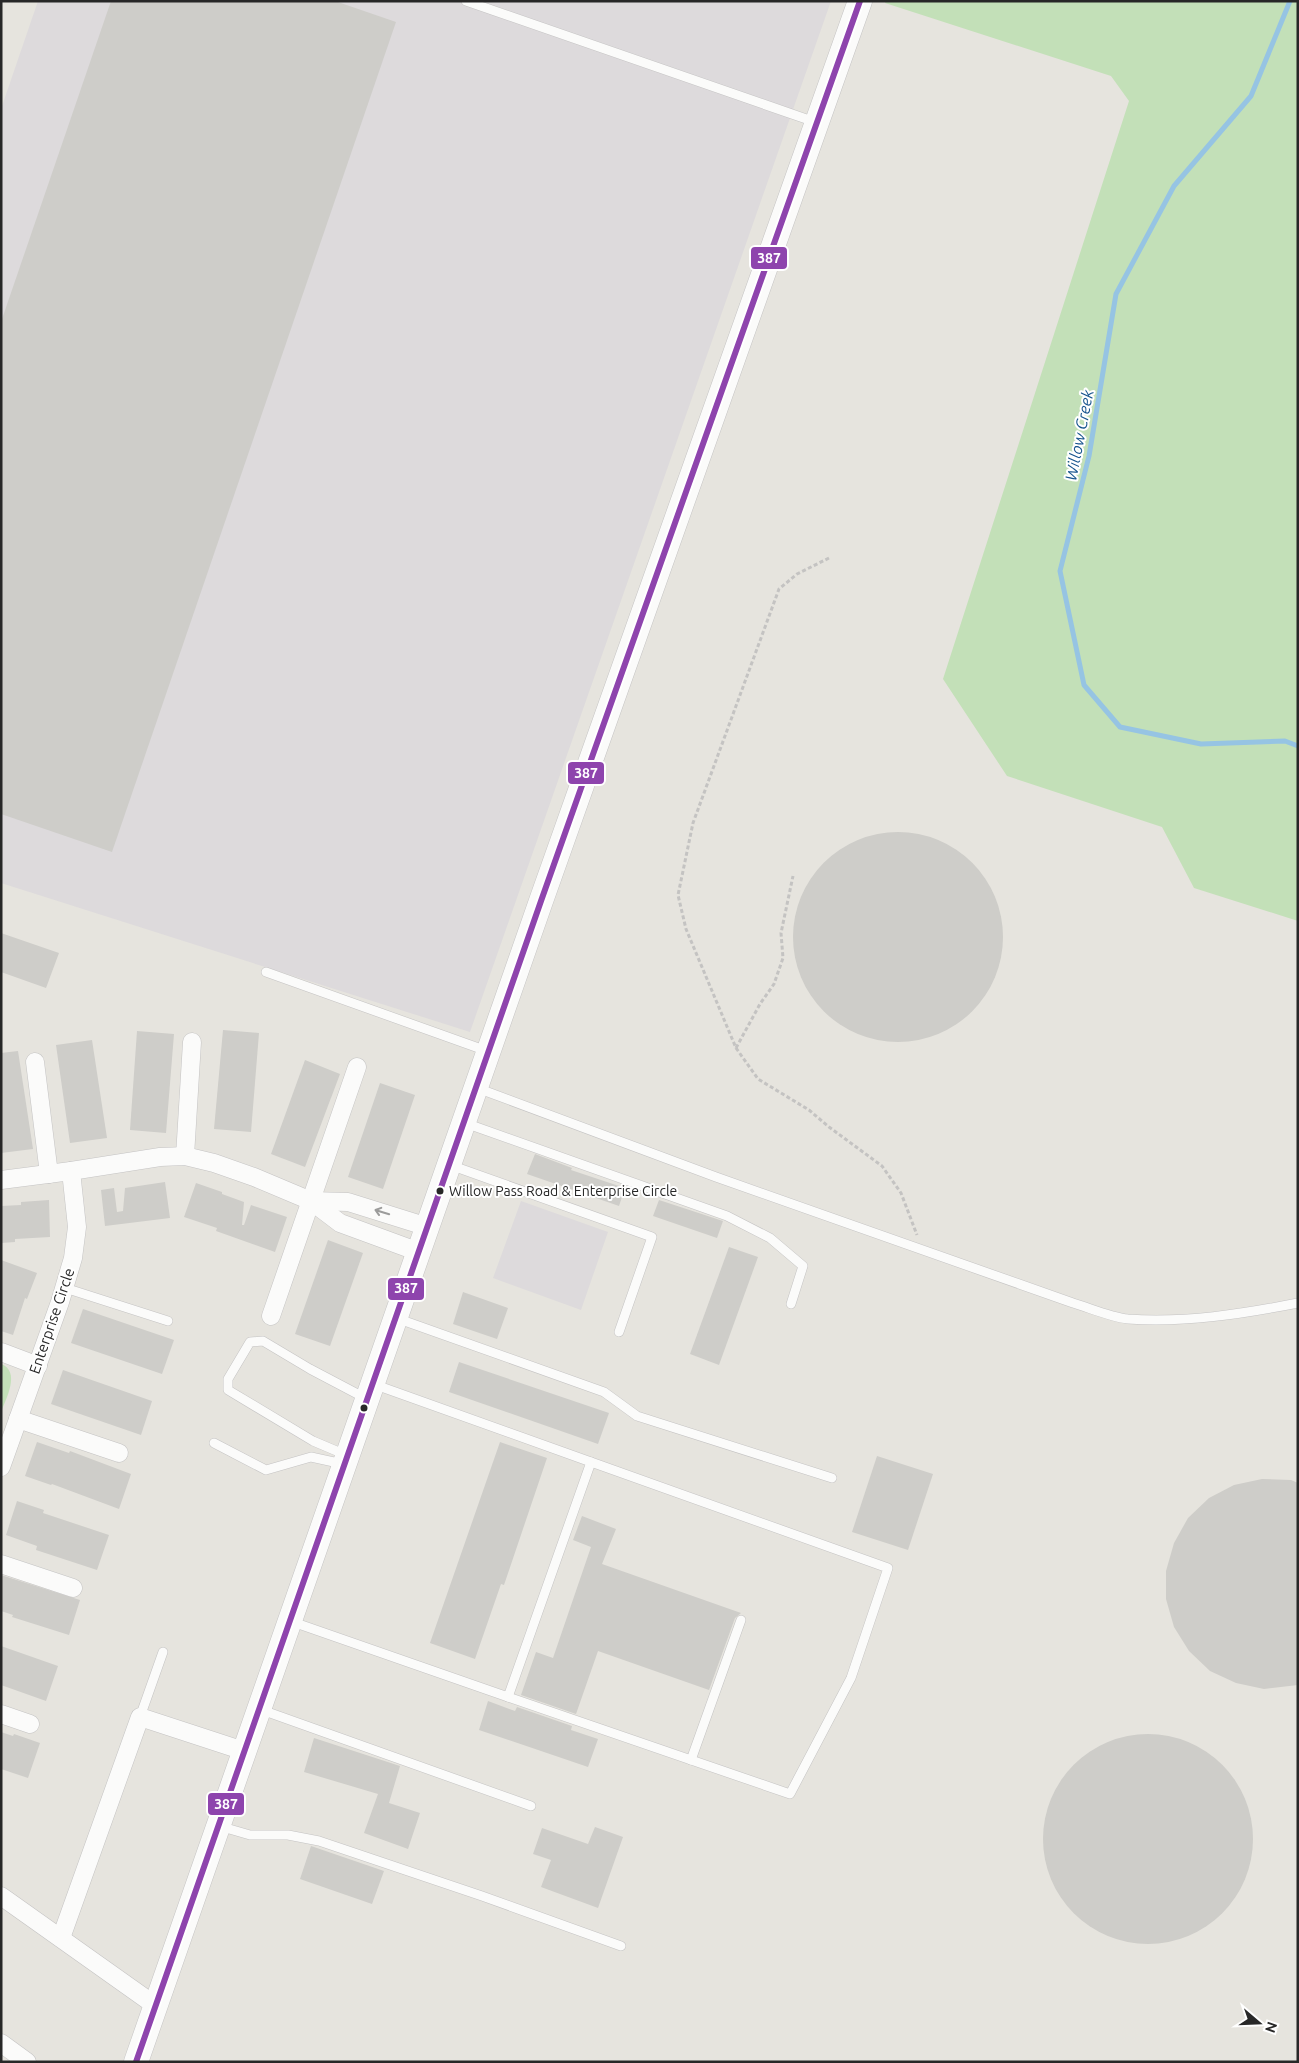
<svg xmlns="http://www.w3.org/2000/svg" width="1299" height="2063" font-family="Ubuntu,sans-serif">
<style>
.industrial{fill:#dddadc}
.green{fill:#c3e0b8}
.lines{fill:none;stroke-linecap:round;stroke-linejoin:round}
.stream{stroke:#96c4e3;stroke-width:5}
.building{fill:#cecdc9}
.service-casing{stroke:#c4c3c3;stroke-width:10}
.minor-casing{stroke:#c4c3c3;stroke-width:19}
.secondary-casing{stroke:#c4c3c3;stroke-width:25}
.path{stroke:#c4c3c2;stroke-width:3;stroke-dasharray:4 2.5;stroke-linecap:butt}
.service{stroke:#fbfbfa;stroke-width:9}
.minor{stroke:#fbfbfa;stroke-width:18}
.secondary{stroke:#fbfbfa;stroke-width:24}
.bus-1-casing{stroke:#fff;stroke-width:10}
.bus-1{stroke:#8e44ad;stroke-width:6}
.oneway{stroke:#9c9c9b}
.bus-dot{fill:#272727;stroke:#fff;stroke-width:2}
.labels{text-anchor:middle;stroke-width:4;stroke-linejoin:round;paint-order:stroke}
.bus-label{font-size:14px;fill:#272727;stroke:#fff;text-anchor:start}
.street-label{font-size:15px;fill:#272727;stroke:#fff}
.water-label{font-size:16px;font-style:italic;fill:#16548d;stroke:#fff}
.line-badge{stroke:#fff;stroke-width:2}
.badge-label{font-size:14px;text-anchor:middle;font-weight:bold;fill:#fff}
</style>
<rect width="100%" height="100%" fill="#e6e4de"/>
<!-- industrial -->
<g class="industrial">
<path d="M38 1H831L470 1032 1 883V109Z"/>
<path d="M521 1201 608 1232 581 1310 493 1278Z"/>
</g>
<!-- green -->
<g class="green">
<path d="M886 1H1298V921L1194 888 1162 827 1007 776 943 679 1129 101 1111 76 885 3Z"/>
<path d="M1 1364C21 1371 6 1399 1 1412Z"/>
</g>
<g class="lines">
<!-- stream -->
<path class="stream" d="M1290 1 1251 96 1174 186 1116 294 1089 456 1060 571 1084 685 1120 727 1201 744 1285 741 1298 746"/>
</g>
<!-- building -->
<g class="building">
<path d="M111 1H335L396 22 112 852 1 814V322Z"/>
<circle cx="898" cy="937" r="105"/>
<path d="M1 933 59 953 46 988 1 972Z"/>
<path d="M223 1030 259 1033 251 1132 214 1129Z"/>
<path d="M137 1031 174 1034 166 1133 130 1130Z"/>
<path d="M92 1040 107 1138 70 1143 56 1045Z"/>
<path d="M18 1051 33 1149 1 1153V1053Z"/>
<path d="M305 1060 340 1074 305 1167 271 1154Z"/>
<path d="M380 1083 415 1095 383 1189 348 1177Z"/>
<path d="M535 1154 572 1168 571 1170 625 1188 619 1206 527 1174Z"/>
<path d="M165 1182 170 1218 105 1226 101 1190 114 1188 117 1212 123 1211 125 1188Z"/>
<path d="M196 1183 222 1192V1194L244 1202 242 1225H244L251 1205 287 1217 275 1252 216 1231 217 1228 184 1217Z"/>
<path d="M49 1200 50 1237 15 1239V1242L1 1243V1206L21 1205V1202Z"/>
<path d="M659 1200 723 1221 717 1238 653 1216Z"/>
<path d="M328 1240 363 1253 330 1346 295 1334Z"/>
<path d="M729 1247 758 1257 719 1365 690 1354Z"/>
<path d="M1 1260 37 1273 27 1299 25 1298 13 1335 1 1331Z"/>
<path d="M463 1292 508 1308 497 1339 453 1324Z"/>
<path d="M83 1309 174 1340 162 1374 71 1343Z"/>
<path d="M459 1362 609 1413 598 1444 449 1392Z"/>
<path d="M63 1370 152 1401 141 1435 51 1404Z"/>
<path d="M37 1442 69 1453 70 1451 131 1474 119 1509 52 1484 51 1485 25 1476Z"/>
<path d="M500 1442 547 1458 504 1585 501 1584 475 1659 430 1643Z"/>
<path d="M877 1456 933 1474 908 1550 852 1532Z"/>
<path d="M1262 1479 1291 1480 1298 1483V1685L1264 1689 1236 1683 1210 1671 1189 1651 1174 1627 1166 1599V1571L1174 1543 1188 1518 1209 1498 1234 1485Z"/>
<path d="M17 1501 44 1510 43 1513 109 1535 97 1570 36 1550 37 1546 6 1535Z"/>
<path d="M582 1516 616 1529 602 1564 741 1613 735 1618 709 1690 598 1651 576 1714 521 1695 536 1652 553 1658 591 1547 573 1540Z"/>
<path d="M1 1575 80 1600 69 1635 12 1617 13 1615 1 1611Z"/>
<path d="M1 1646 58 1666 46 1701 1 1685Z"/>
<path d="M488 1701 515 1711 517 1707 572 1726 571 1730 598 1739 588 1767 479 1730Z"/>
<path d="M1 1732 13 1736 14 1734 40 1743 28 1778 1 1769Z"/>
<circle cx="1148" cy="1839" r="105"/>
<path d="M314 1738 400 1766 389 1803 420 1813 408 1849 364 1833 378 1794 304 1772Z"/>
<path d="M595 1827 623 1837 598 1908 541 1887 551 1860 533 1854 542 1828 588 1844Z"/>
<path d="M311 1846 384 1871 372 1904 300 1879Z"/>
</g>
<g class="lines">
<!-- service casing -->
<g class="service-casing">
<g id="service">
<path d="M466 1 815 122"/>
<path d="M266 972 487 1051"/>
<path d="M477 1088 716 1177 1073 1303C1090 1308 1110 1317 1128 1319 1185 1323 1242 1314 1298 1303"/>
<path d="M465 1123 727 1216 770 1238 803 1266 791 1304"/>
<path d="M450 1165 652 1237 619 1332"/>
<path d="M65 1288 168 1321"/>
<path d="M396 1318 604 1392 637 1416 832 1478"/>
<path d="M214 1443 266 1470 311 1457 343 1464"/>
<path d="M346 1455 313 1441 228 1390V1379L250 1342 263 1341 310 1369 367 1399"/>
<path d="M290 1621 508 1697 591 1462 373 1384"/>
<path d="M508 1697 790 1794 851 1678 888 1568 591 1462"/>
<path d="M259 1709 531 1806"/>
<path d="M140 1717 163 1652"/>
<path d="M691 1760 741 1620"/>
<path d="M219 1826 250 1835H288L319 1841 482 1896 621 1946"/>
</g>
</g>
<!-- minor casing -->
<g class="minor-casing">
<g id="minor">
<path d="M35 1062 49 1174"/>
<path d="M185 1156 192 1042"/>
<path d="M71 1171 160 1157 185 1156 214 1163 254 1177 311 1201 340 1223 419 1252"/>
<path d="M1 1180 71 1171 77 1227 73 1258 60 1302 1 1467"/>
<path d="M311 1201 348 1202 428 1227"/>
<path d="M271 1316 357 1067"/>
<path d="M1 1352 38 1366"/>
<path d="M18 1419 119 1453"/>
<path d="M1 1564 73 1588"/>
<path d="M1 1714 30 1724"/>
<path d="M1 1896 156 2006"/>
<path d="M61 1938 140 1717 244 1751"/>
<path d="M1 2043 27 2062"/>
</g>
</g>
<!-- secondary casing -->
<g class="secondary-casing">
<path id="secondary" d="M136 2062 541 901 860 1"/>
</g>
<!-- path -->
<g class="path">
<path d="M829 558 797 574 779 589 693 823 678 895 686 929 736 1048 758 1079 809 1110 829 1127 882 1166 901 1193 917 1235"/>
<path d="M736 1048 760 1004 774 984 783 958 781 933 793 876"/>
</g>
<!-- service -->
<use href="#service" class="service"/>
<!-- minor -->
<use href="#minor" class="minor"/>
<!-- secondary -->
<use href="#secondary" class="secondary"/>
<!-- bus-1 casing -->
<g class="bus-1-casing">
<path id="bus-1" d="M136 2062 541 901 860 1"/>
</g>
<!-- bus-1 -->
<use href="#bus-1" class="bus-1"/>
</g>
<!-- one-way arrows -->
<defs><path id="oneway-shaft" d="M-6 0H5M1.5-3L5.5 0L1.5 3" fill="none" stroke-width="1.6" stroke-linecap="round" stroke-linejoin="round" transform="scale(1.25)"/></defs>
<use class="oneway" href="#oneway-shaft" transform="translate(382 1212) rotate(-163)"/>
<!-- markers -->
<g class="bus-dot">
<circle cx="440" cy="1191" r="4.5"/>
<circle cx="364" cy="1408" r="4.5"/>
</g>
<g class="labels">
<!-- bus labels -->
<g class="bus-label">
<text x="449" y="1196">Willow Pass Road &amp; Enterprise Circle</text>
</g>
<!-- street labels -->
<g class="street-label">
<text transform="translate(52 1321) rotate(-71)" y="5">Enterprise Circle</text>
</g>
<!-- water labels -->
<g class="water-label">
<text transform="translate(1079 435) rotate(-79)" y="6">Willow Creek</text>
</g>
</g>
<g class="line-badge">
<rect x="750" y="246" width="38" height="24" rx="5" fill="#8e44ad"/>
<rect x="567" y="761" width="38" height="24" rx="5" fill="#8e44ad"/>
<rect x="387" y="1277" width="38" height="24" rx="5" fill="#8e44ad"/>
<rect x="207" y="1792" width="38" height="24" rx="5" fill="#8e44ad"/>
</g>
<g class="badge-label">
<text x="769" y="263">387</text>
<text x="586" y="778">387</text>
<text x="406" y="1293">387</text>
<text x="226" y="1809">387</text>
</g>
<!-- border -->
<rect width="1299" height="2063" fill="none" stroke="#272727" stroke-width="5"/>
<!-- north arrow -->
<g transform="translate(1259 2023) rotate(109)" stroke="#ffffff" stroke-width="4" paint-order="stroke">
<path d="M0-4L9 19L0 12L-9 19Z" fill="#272727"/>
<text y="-8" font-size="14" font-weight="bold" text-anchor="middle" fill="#272727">N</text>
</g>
</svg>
